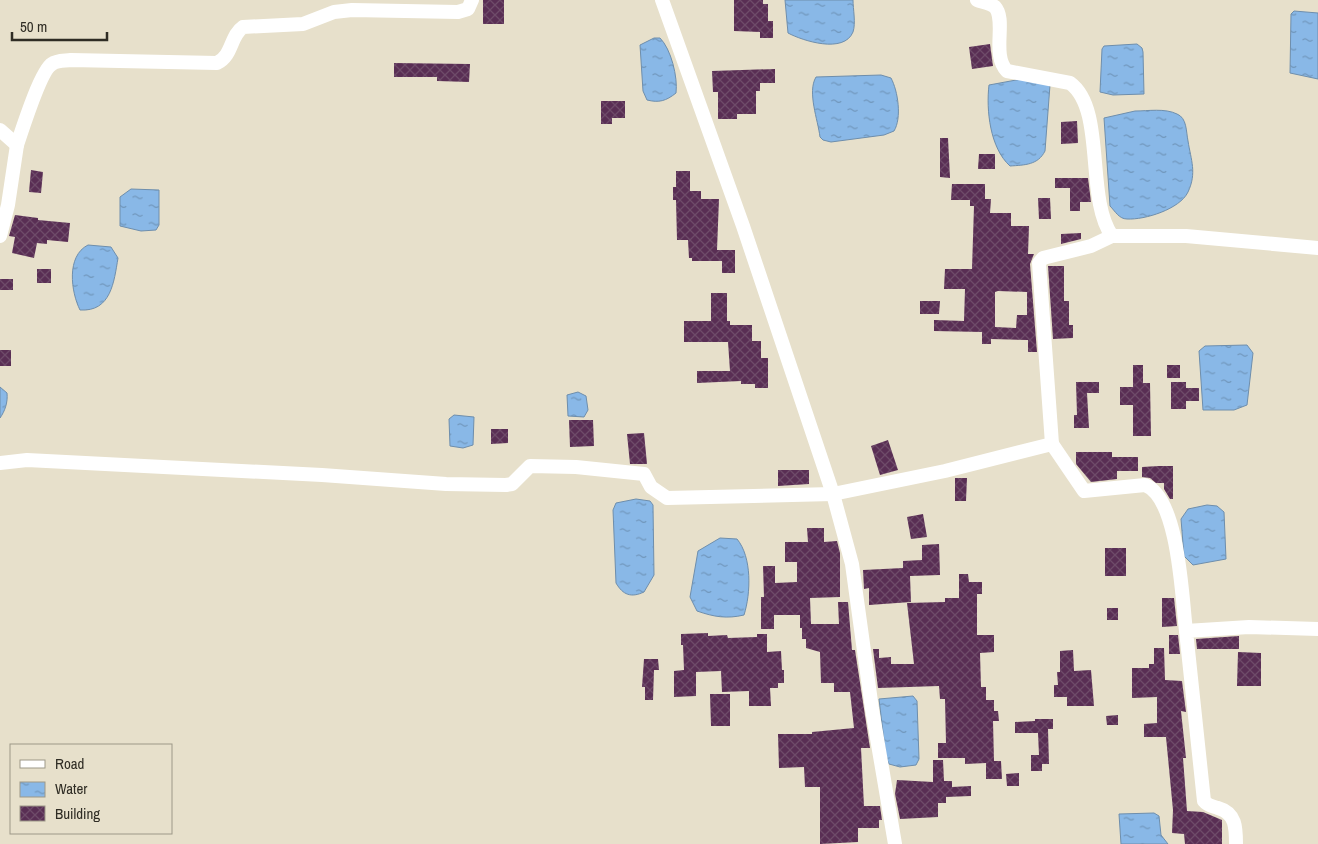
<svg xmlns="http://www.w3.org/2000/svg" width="1318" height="844" font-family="'Archivo Narrow',sans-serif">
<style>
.water{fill:url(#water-ripples);stroke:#6e8eac}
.building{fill:url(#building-cross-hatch);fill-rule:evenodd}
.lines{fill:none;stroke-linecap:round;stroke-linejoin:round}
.minor{stroke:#fff;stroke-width:14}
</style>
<defs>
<pattern id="water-ripples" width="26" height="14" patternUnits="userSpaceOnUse" patternTransform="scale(1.25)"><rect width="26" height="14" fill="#89b8e7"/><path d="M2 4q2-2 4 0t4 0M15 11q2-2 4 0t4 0" fill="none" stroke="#7096bb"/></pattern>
<pattern id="building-cross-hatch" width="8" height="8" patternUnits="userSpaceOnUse" patternTransform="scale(1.25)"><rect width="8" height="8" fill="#592e54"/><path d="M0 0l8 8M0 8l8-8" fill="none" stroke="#6e4b69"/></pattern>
</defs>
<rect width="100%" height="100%" fill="#e7e0cb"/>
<!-- water -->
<g class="water">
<path d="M785 0H853C853 9 856 23 853 32 844 54 803 41 788 33Z"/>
<path d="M1294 11 1318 13V79L1290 73 1291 14Z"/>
<path d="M654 38H660C671 49 678 77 676 93 666 101 659 103 647 100L643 91 640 45Z"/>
<path d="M1137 44 1142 48 1143 52 1144 94 1113 95 1100 92 1102 49 1104 46Z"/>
<path d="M881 75 891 78C898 91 902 118 894 131L884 135 831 142 823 140 820 137C818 120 807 92 816 77Z"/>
<path d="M1027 78 1050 85 1045 151C1038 165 1025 165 1010 166 990 148 986 110 989 85Z"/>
<path d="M1135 111C1148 111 1165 108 1177 114 1187 118 1186 131 1188 141 1191 160 1197 173 1188 192 1180 209 1145 220 1127 219 1119 219 1115 211 1110 206L1104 118Z"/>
<path d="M131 189 159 190V225L156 230 141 231 120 226V197Z"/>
<path d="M88 245 111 247 118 258C114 282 111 312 80 310 71 292 66 256 88 245Z"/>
<path d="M1247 345 1253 353 1247 405 1234 410H1203L1199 351 1205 346Z"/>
<path d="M0 387 7 393C8 402 5 411 0 418Z"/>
<path d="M578 392 586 396 588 410 584 417 568 416 567 395Z"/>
<path d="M454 415 474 417 473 445 463 448 450 446 449 419Z"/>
<path d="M636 499 650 501 653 505 654 575 644 592C631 598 623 595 616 583L613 510 616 503Z"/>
<path d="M1207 505 1217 506 1224 512 1226 559 1193 565 1184 556 1181 519 1188 509Z"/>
<path d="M720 538 737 539C752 557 751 593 744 615 727 619 714 617 697 611L690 597 698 551Z"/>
<path d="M913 696 917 701 919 759 916 765 900 767 889 764 886 757 879 699Z"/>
<path d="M1154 813 1159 816 1161 835 1168 844H1121L1119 814Z"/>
</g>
<!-- building -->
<g class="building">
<rect x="483" y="0" width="21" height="24"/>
<path d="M734 0H763V4H768V21H773V38H760V32L734 31Z"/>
<path d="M990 44 993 66 972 69 969 47Z"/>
<path d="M394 63 470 64 469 82 437 81V77H394Z"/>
<path d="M775 69V83H760V91H756V114H737V119H718V92H713L712 71Z"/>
<path d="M601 101H625V118H612V124H601Z"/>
<path d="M1077 121 1078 143 1061 144V122Z"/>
<path d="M940 138H948L950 178 940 177Z"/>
<path d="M979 154H995V169H978Z"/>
<path d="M31 170 43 172 41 193 29 192Z"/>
<path d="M676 171H690V191H701V199H719L717 250H735V273H722V261H692V258H689L688 240H677L676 200H673V187H676Z"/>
<path d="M1055 178H1088L1091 202H1080V211H1070V188H1055Z"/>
<path d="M952 184H985V199H991L990 213H1011V226H1029L1028 254H1034L1030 264 1037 352H1028V340L991 339V344H982V332L934 331V320L964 321 965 289H944L945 269H972L974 206H970V200H951ZM998 291 1027 292V315H1017L1016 328 995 327V292Z"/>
<path d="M1038 198H1050L1051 219H1039Z"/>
<path d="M15 215 38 218V220L70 223 68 242 47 240V244L37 243 34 258 12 253 15 237 9 236Z"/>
<path d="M1081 233V239L1061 244V234Z"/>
<path d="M1048 266H1064V301H1069V325H1073V338L1053 339Z"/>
<rect x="37" y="269" width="14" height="14"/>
<rect x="0" y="279" width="13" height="11"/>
<path d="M711 293H727V321H730V325H752V341H761V358H768V388H755V384H741V381L697 383V371H730L728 342H684V321H711Z"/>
<path d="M920 301H940L939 314H920Z"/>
<rect x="0" y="350" width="11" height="16"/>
<path d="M1133 365H1143V383H1150L1151 436H1133V405H1120V387H1133Z"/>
<rect x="1167" y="365" width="13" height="13"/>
<path d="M1076 382H1099V393H1087L1089 428H1074V415H1077Z"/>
<path d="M1171 382H1186V388H1199V401H1186V409H1171Z"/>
<path d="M569 420H593L594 446 570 447Z"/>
<path d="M491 429H508V443L491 444Z"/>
<path d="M644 433 647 464H630L627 434Z"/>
<path d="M888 440 898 470 880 475 871 446Z"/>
<path d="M1076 452H1112V457H1138V471H1117V479L1091 482 1076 464Z"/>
<path d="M1159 466H1173V499H1170L1164 489V483H1156L1150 478 1142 477V467Z"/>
<path d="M778 470H809V484L778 486Z"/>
<path d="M955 478H967L966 501H955Z"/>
<path d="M923 514 927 537 911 539 907 517Z"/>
<path d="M807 528H824V542L837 541 840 553V597L810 598 811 624H839L838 602H848L852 650H855L870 748H861L864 806H880L882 820H879V828H858V842L820 844V787H805L804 767 779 768 778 734H812V732L854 728 850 692H834V683H821L820 652 806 648V639H802V628H800V615H774V629H761V597H764L763 566H775V583L797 582V562H785V542H808Z"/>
<path d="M939 544 940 575 910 576 911 602 869 605V588L864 589 863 570 903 568V561L922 560V545Z"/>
<rect x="1105" y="548" width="21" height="28"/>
<path d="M959 574H968L969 582H982V594H977V635H994V652L980 653 981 687H986V700H994V711H998L999 721H993L994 761H1001L1002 779H986V763L965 764V758H938V743H946L945 699H940L939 686 878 688 873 649H879V658L891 657V664H914L907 603 945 602V598H959Z"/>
<path d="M1162 598H1174L1177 626 1162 627Z"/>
<rect x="1107" y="608" width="11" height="12"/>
<path d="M708 633V636L727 635 728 638 757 637V634H767V652L781 651 782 670H784V683H778V688H770L771 706H749V691L722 692 721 671 696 672V696L674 697V671L684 670 683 645H681V634Z"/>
<path d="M1169 635H1178L1180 654H1169Z"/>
<path d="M1239 636V649H1197L1196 639Z"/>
<path d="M1154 648H1164L1165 680 1182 681 1186 712 1181 711 1186 758H1183L1187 811 1203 812 1222 820V844H1185L1184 834 1172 833 1173 810 1166 737H1144V724L1157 723V697L1132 698V668H1149V664H1154Z"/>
<path d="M1073 650 1074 671 1091 670 1094 706H1067V697H1054V685H1058L1057 672H1060V651Z"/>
<path d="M1238 652 1261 653V686H1237Z"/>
<path d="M644 659H658L659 670H654L653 700H645V687H642Z"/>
<path d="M710 694H730V726H711Z"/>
<path d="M1118 715V725H1107L1106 716Z"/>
<path d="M1035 719H1053V729H1048L1049 764H1042V771H1031V755H1039L1038 733H1015V722L1035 721Z"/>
<path d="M933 760H943L944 781H952V787L971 786V796L946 797V803H938V817L900 819 895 794 897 780 933 782Z"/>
<path d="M1019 773V786H1007L1006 774Z"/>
</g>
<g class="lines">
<!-- minor -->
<g class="minor">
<path d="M662 0 743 226 833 494 852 564 872 709 895 844"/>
<path d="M977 0C982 2 990 3 995 7 1007 20 991 55 1007 71L1070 83C1106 109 1085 198 1112 236H1186L1318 248"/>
<path d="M0 130 17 145C22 130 41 70 52 64 57 60 65 61 71 60L217 63C233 55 230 36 243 27L303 24 334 12 352 10 458 12 468 9 472 0"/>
<path d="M0 236 8 205 17 145"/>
<path d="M1052 444 1084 491 1145 485C1179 498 1182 599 1186 631"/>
<path d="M0 463 27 460 322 475 446 484 506 485 512 484 530 466 576 467 644 474 651 487 667 498 833 494 945 471 1052 444 1039 263 1043 258 1091 246 1112 236"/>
<path d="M1236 844C1236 828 1236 813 1218 808 1212 806 1208 806 1204 801L1186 631 1249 627 1318 629"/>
</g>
</g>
<!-- legend -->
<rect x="10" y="744" width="162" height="90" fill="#e7e0cb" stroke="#9d9888"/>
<rect x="20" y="760" width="25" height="8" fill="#ffffff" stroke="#9d9888"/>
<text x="55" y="769" font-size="15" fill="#2f2c24">Road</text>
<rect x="20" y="782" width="25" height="15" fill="url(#water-ripples)" stroke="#9d9888"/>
<text x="55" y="794" font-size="15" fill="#2f2c24">Water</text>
<rect x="20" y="806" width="25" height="15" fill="url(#building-cross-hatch)" stroke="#9d9888"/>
<text x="55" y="819" font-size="15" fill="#2f2c24">Building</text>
<!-- scale -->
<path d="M12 32v8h95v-8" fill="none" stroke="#2f2c24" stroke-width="2.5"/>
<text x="20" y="32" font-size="15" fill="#2f2c24" stroke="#e7e0cb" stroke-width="4" paint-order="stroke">50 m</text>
</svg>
